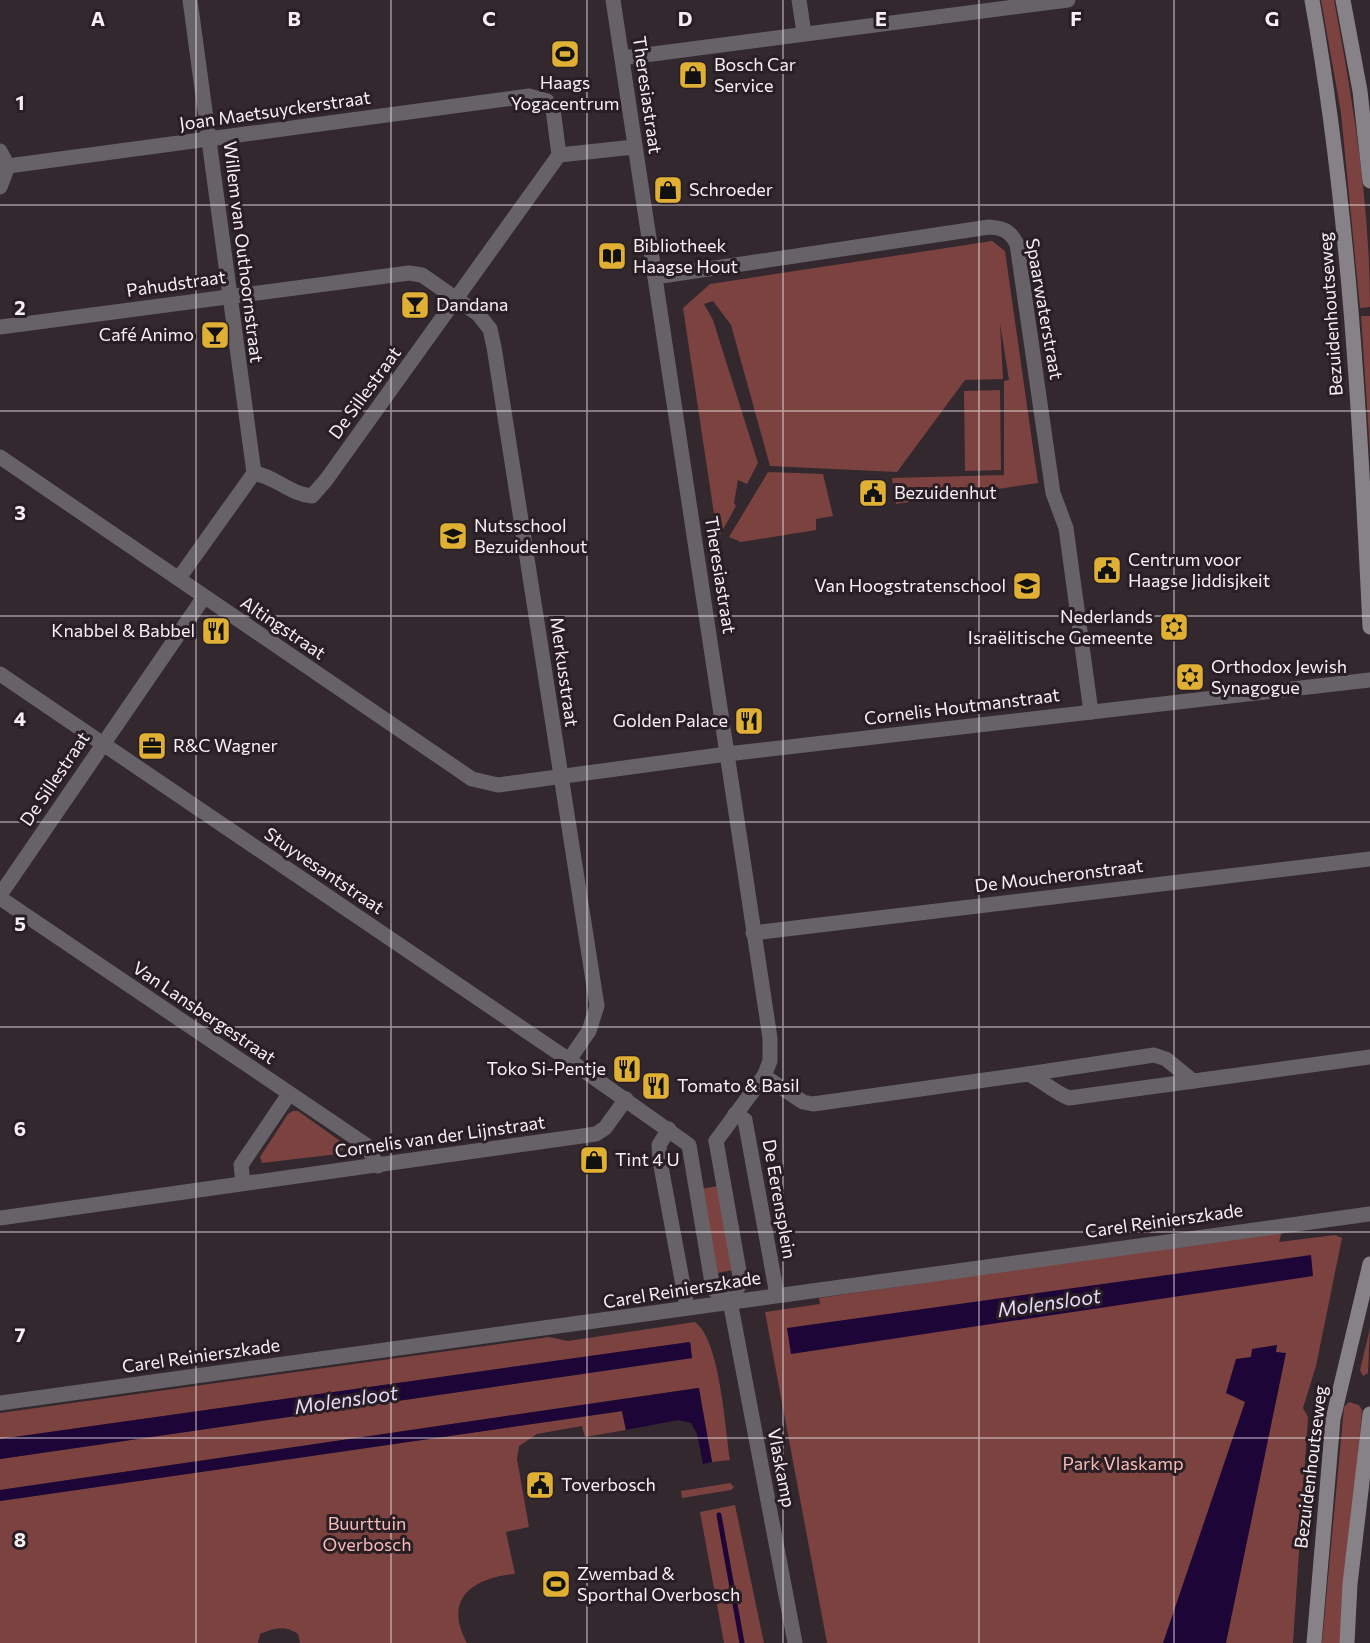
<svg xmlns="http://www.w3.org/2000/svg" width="1370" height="1643" font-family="Commissioner,sans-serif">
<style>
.green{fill:#7b423f}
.water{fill:#1d0637}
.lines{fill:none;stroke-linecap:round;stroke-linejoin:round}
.stream{stroke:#1d0637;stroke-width:5}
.minor{stroke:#666267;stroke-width:15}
.secondary{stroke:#878188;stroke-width:15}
.grid{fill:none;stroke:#f6f0f4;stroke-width:1.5;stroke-opacity:0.55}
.labels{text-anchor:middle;stroke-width:6;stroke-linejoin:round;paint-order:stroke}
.poi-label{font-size:18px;fill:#f6f0f4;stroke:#281e24;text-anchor:start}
.street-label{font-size:18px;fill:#f6f0f4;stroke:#281e24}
.park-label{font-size:18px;fill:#f8bbb7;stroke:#281e24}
.water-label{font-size:20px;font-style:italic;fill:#e5dbfd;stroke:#281e24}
.grid-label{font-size:20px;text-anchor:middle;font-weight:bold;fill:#f6f0f4;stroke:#281e24;stroke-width:6;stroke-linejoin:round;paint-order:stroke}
</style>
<rect width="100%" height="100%" fill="#32282e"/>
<!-- green -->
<g class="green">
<path d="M1321 0H1334C1353 101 1370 204 1370 307L1360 308 1341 113Z"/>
<path d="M992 241 1005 251 1038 483 896 504 892 478 1004 475V381L1009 380 1000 323 1003 379 965 380 897 472 770 466 731 325 713 301 704 304 713 320 758 463 747 484 738 480 734 503 736 506 720 535 717 534 683 308 710 284Z"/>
<path d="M1361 316H1370V453Z"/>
<path d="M1000 390 1001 470 965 471 964 391Z"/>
<path d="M768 472 823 474 833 516 816 519V530L741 542 729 537Z"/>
<path d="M293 1111H298L343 1143V1149L338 1154 262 1163 260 1157 288 1114Z"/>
<path d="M718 1186 733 1270 717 1273 701 1189Z"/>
<path d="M1282 1231 1279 1242 1335 1235 1342 1238 1316 1366 1303 1408 1308 1417 1293 1643H827L765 1312 820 1304 819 1298Z"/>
<path d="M695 1322C720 1340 725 1427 730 1460L712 1462 698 1388 0 1490V1459L692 1358 690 1342 0 1439V1413L549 1337 568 1341Z"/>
<path d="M1370 1328 1368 1373 1363 1376 1360 1370Z"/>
<path d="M1349 1402 1359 1405 1362 1410 1342 1643H1322L1344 1407Z"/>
<path d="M622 1411 626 1430 585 1437 582 1426 537 1434 519 1446 517 1459 529 1527 506 1532 515 1574C472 1578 443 1599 467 1643H300L298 1634C284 1625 275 1628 260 1634L258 1643H0V1501Z"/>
<path d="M730 1483 734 1487 731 1490 682 1498 681 1491Z"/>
<path d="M735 1505 764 1643H724L700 1512Z"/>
</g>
<!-- water -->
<g class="water">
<path d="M1311 1255 1313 1276 791 1354 787 1328Z"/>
<path d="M690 1342 692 1358 0 1459V1439Z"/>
<path d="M1277 1345 1276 1352 1286 1353 1226 1643H1163L1245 1402 1226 1393 1236 1359 1251 1357 1252 1349Z"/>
<path d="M699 1388 712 1462 703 1464 697 1434 691 1423 678 1420 626 1430 622 1411 0 1501V1490Z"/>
</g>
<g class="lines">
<!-- stream -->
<path class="stream" d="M719 1515 742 1643"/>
<!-- minor -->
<g class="minor">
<path d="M190 0 254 473"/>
<path d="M613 0 770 1038V1061L764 1076 716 1141"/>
<path d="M799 0 804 33"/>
<path d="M622 58 1068 0"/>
<path d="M0 151 8 166 0 187"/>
<path d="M559 155 634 147"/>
<path d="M8 166 529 96 547 101 553 109 559 155 326 480 312 496C290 494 276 477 254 473"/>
<path d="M655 277 989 227C1004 228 1010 231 1017 244L1053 493 1066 528 1091 712"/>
<path d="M0 327 409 273 422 275 478 314 490 329 494 347 597 1006 589 1031 569 1060"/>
<path d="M0 457 472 779 498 785 727 754 1370 680"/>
<path d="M179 578 254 473"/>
<path d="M0 674 569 1060 689 1145 713 1289 730 1301"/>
<path d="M0 895 204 597"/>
<path d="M0 898 366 1145 378 1166"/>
<path d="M753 933 1370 859"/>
<path d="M1028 1074 1154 1055 1166 1059 1193 1081"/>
<path d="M764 1076 803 1102 813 1104 1028 1074C1043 1081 1054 1092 1069 1098L1370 1057"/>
<path d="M735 1114 745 1120 777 1295"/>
<path d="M669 1129 659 1145 660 1161 687 1307"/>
<path d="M716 1141 741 1282 730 1301"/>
<path d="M243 1183 241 1165 289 1094"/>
<path d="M0 1218 596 1134 605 1128 626 1099"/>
<path d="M730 1301 795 1643"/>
<path d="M0 1403 1370 1214"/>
</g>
<!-- secondary -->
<g class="secondary">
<path d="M1312 0C1349 207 1360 417 1370 627"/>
<path d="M1343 0 1360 91 1370 181"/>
<path d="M1314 1643 1333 1419 1370 1264"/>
<path d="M1347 1643 1350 1584 1370 1414"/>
</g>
</g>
<!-- grid -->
<path class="grid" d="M196 0V1643M391 0V1643M587 0V1643M783 0V1643M979 0V1643M1174 0V1643M0 205H1370M0 411H1370M0 616H1370M0 822H1370M0 1027H1370M0 1232H1370M0 1438H1370"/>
<!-- icons -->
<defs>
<g id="stadium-square" transform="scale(1.5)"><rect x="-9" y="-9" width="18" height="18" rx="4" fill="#dfb034" stroke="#281e24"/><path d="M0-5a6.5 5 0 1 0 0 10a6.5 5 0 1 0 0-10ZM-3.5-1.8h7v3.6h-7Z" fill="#111"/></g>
<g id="shop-square" transform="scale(1.5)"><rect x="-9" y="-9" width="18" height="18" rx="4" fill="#dfb034" stroke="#281e24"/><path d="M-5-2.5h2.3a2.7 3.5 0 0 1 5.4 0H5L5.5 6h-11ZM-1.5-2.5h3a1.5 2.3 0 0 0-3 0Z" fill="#111"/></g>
<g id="library-square" transform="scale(1.5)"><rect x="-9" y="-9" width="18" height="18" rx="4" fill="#dfb034" stroke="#281e24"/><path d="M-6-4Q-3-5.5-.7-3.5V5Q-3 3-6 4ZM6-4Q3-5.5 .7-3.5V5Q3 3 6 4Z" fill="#111"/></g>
<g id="bar-square" transform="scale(1.5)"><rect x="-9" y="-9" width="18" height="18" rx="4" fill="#dfb034" stroke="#281e24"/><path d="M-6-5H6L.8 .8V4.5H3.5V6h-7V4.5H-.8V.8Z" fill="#111"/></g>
<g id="civic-square" transform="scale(1.5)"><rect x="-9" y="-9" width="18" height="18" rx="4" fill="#dfb034" stroke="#281e24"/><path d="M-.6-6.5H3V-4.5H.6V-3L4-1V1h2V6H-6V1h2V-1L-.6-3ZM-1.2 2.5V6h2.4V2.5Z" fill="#111"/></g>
<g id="school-square" transform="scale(1.5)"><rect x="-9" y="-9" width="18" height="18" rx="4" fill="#dfb034" stroke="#281e24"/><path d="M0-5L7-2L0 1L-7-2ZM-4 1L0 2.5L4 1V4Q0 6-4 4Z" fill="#111"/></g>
<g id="synagogue-square" transform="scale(1.5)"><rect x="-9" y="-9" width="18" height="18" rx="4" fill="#dfb034" stroke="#281e24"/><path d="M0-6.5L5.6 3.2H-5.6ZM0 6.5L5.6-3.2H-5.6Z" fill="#111"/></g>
<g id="restaurant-square" transform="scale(1.5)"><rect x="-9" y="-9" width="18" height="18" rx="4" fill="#dfb034" stroke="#281e24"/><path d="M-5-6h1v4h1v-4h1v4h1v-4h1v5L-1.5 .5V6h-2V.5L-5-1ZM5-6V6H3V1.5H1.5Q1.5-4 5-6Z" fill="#111"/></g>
<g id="office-square" transform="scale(1.5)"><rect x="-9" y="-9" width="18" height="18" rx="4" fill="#dfb034" stroke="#281e24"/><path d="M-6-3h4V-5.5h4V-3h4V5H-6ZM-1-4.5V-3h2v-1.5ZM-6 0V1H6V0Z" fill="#111"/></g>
</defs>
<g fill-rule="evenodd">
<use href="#stadium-square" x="565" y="54"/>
<use href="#shop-square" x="693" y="75"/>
<use href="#shop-square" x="668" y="190"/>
<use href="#library-square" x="612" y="256"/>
<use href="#bar-square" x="415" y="305"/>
<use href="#bar-square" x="215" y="335"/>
<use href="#civic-square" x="873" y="493"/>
<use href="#school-square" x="453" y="536"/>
<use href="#civic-square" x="1107" y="570"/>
<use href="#school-square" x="1027" y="586"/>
<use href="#synagogue-square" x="1174" y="627"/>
<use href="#restaurant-square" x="216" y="631"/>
<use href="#synagogue-square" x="1190" y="677"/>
<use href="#restaurant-square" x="749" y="721"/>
<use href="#office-square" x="152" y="746"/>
<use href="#restaurant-square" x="627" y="1069"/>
<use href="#restaurant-square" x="656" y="1086"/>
<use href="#shop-square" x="594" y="1160"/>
<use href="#civic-square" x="540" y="1485"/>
<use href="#stadium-square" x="556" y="1584"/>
</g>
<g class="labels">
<!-- poi labels -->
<g class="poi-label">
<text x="714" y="71">Bosch Car<tspan x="714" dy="21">Service</tspan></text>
<text x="565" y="89" text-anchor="middle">Haags<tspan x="565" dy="21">Yogacentrum</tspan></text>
<text x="689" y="196">Schroeder</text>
<text x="633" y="252">Bibliotheek<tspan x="633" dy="21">Haagse Hout</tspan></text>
<text x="436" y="311">Dandana</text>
<text x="194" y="341" text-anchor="end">Café Animo</text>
<text x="894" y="499">Bezuidenhut</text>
<text x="474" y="532">Nutsschool<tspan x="474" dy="21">Bezuidenhout</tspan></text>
<text x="1128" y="566">Centrum voor<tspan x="1128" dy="21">Haagse Jiddisjkeit</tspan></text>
<text x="1006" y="592" text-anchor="end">Van Hoogstratenschool</text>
<text x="1153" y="623" text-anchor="end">Nederlands<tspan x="1153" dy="21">Israëlitische Gemeente</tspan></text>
<text x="195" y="637" text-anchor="end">Knabbel &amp; Babbel</text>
<text x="1211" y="673">Orthodox Jewish<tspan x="1211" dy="21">Synagogue</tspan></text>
<text x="728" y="727" text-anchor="end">Golden Palace</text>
<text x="173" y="752">R&amp;C Wagner</text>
<text x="606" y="1075" text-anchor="end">Toko Si-Pentje</text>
<text x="677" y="1092">Tomato &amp; Basil</text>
<text x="615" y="1166">Tint 4 U</text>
<text x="561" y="1491">Toverbosch</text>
<text x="577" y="1580">Zwembad &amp;<tspan x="577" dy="21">Sporthal Overbosch</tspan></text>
</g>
<!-- street labels -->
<g class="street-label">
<text transform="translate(647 95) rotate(82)" y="6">Theresiastraat</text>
<text transform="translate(275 111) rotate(-8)" y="6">Joan Maetsuyckerstraat</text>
<text transform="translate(243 252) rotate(83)" y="6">Willem van Outhoornstraat</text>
<text transform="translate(176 284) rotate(-8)" y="6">Pahudstraat</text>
<text transform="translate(1044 309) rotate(80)" y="6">Spaarwaterstraat</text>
<text transform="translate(1331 314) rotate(-94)" y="6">Bezuidenhoutseweg</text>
<text transform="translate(365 393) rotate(-54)" y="6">De Sillestraat</text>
<text transform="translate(720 575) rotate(81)" y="6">Theresiastraat</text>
<text transform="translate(283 628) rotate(34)" y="6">Altingstraat</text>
<text transform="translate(564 672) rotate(82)" y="6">Merkusstraat</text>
<text transform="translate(962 707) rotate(-7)" y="6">Cornelis Houtmanstraat</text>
<text transform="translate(55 779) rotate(-56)" y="6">De Sillestraat</text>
<text transform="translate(324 871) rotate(34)" y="6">Stuyvesantstraat</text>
<text transform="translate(1059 876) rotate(-7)" y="6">De Moucheronstraat</text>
<text transform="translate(204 1013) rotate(34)" y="6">Van Lansbergestraat</text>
<text transform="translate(440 1137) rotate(-8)" y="6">Cornelis van der Lijnstraat</text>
<text transform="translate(779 1199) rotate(80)" y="6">De Eerensplein</text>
<text transform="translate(1164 1221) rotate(-8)" y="6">Carel Reinierszkade</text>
<text transform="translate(682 1290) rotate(-9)" y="6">Carel Reinierszkade</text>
<text transform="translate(201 1356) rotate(-8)" y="6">Carel Reinierszkade</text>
<text transform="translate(1311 1467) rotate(-83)" y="6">Bezuidenhoutseweg</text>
<text transform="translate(781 1468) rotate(79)" y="6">Vlaskamp</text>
</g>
<!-- park labels -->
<g class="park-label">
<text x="1123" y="1470">Park Vlaskamp</text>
<text x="367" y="1530">Buurttuin<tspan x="367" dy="21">Overbosch</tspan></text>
</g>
<!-- water labels -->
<g class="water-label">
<text transform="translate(1049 1303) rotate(-8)" y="7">Molensloot</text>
<text transform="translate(346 1400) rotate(-8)" y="7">Molensloot</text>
</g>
</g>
<g class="grid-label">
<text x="98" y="26">A</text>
<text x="294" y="26">B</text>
<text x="489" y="26">C</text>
<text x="685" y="26">D</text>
<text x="881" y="26">E</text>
<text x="1076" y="26">F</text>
<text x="1272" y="26">G</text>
<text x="20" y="110">1</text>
<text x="20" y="315">2</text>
<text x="20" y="520">3</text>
<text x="20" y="726">4</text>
<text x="20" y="931">5</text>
<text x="20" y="1136">6</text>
<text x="20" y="1342">7</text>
<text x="20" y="1547">8</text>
</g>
</svg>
